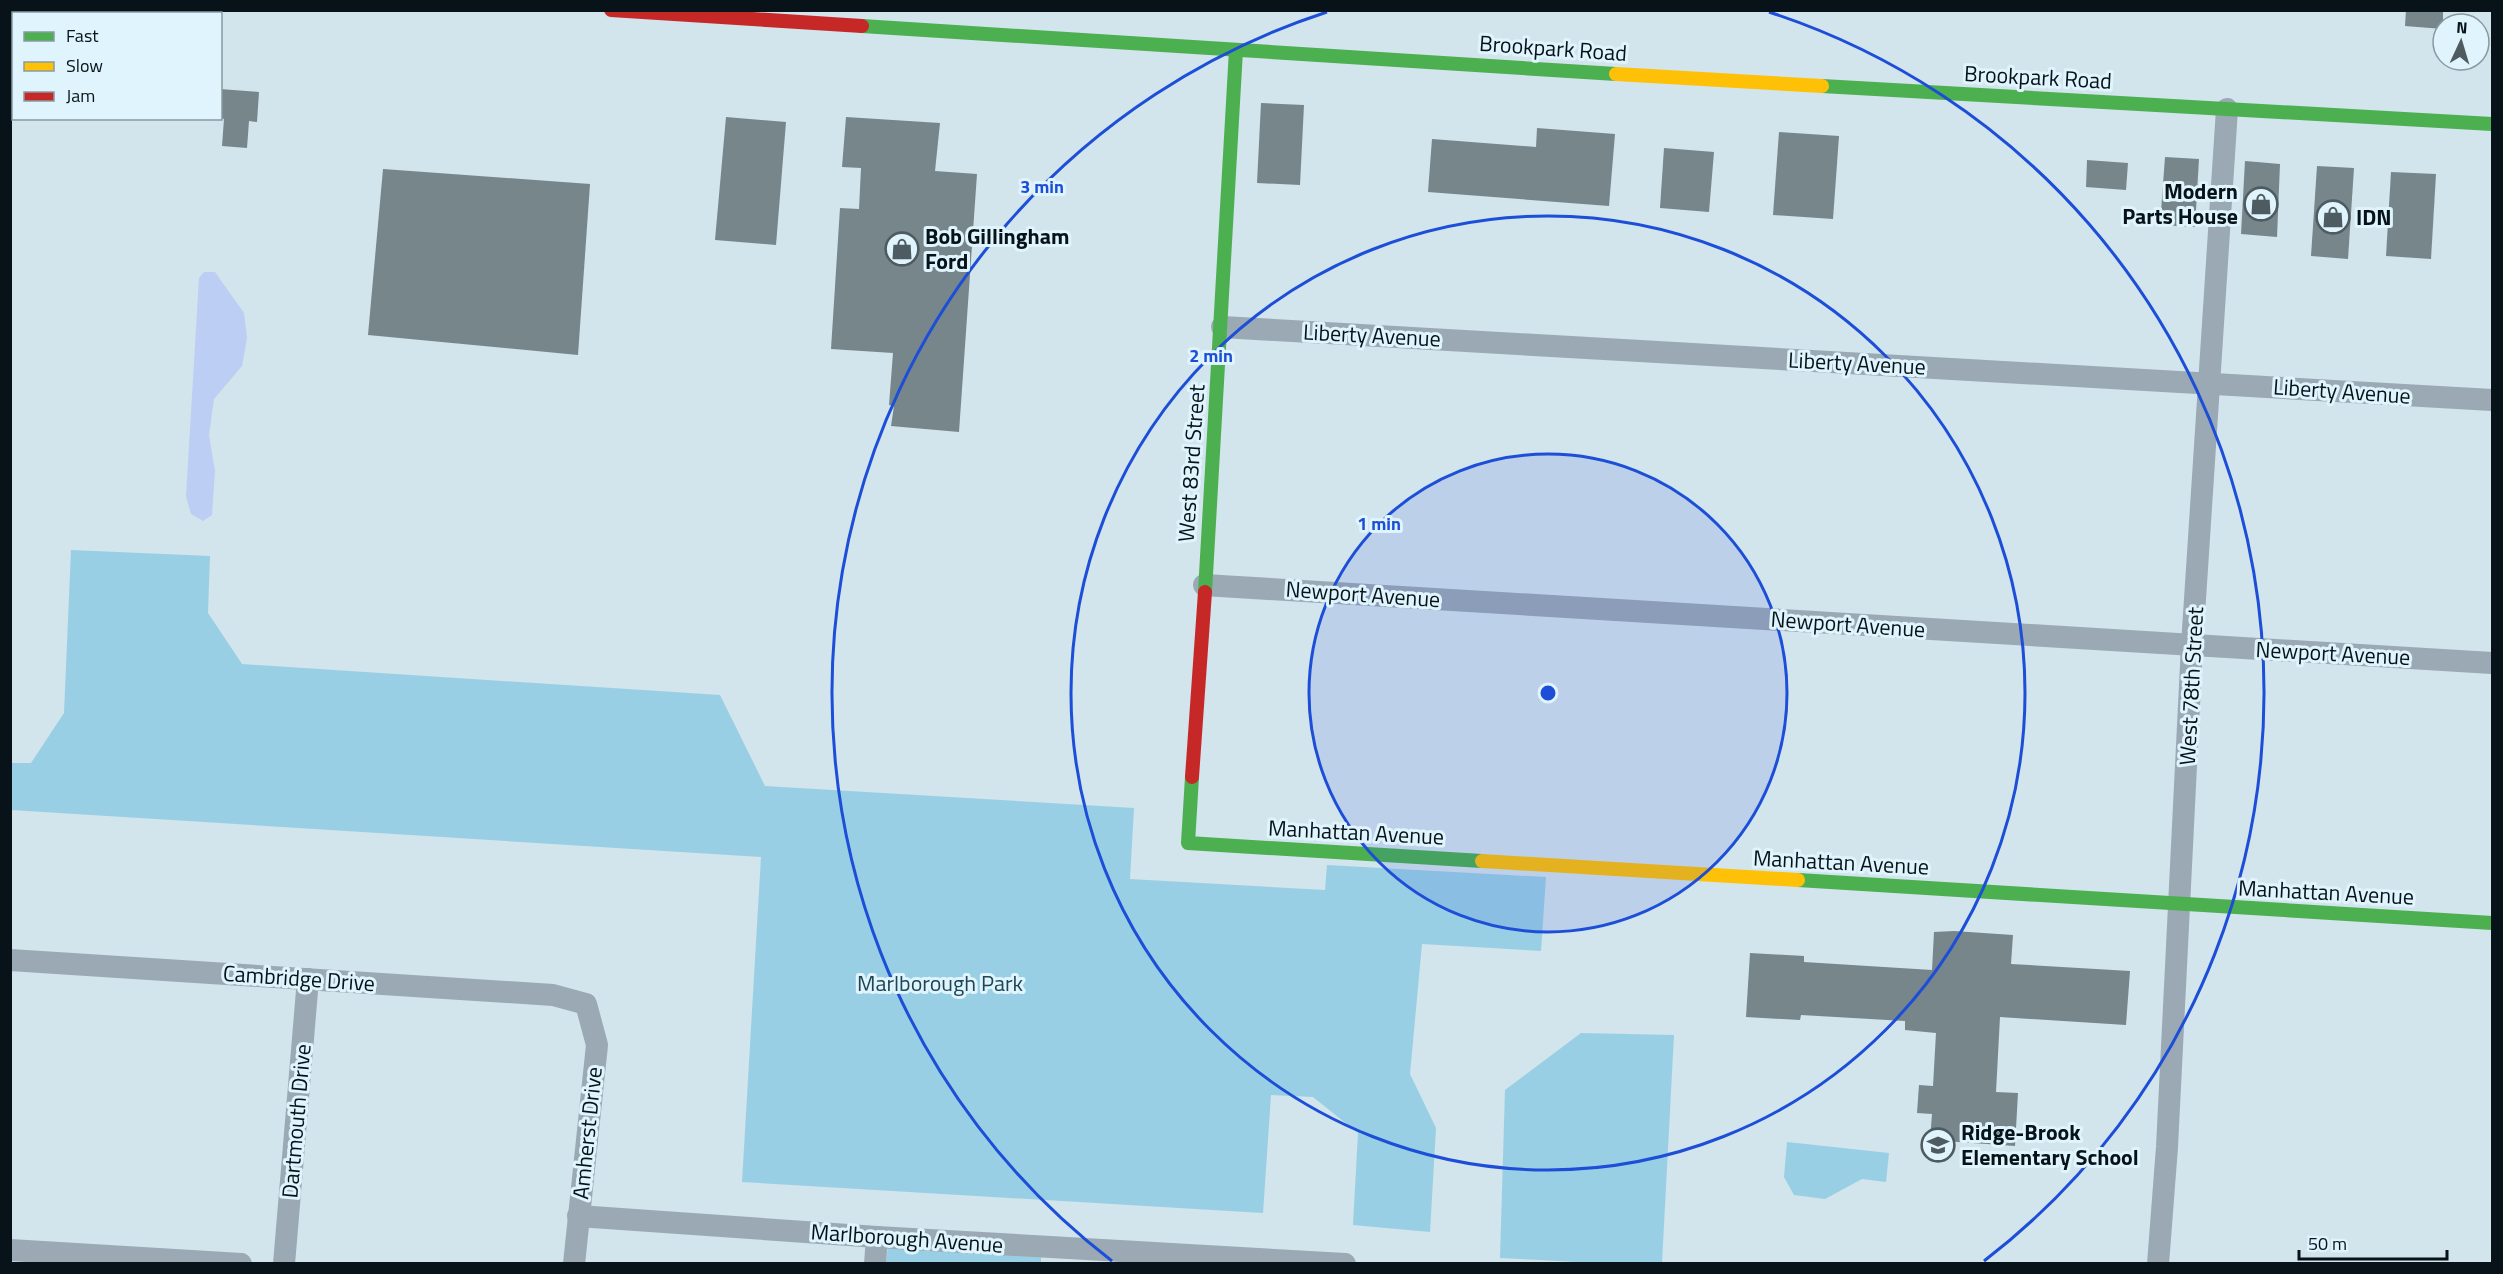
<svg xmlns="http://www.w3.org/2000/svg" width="2503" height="1274" font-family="'Titillium Web',sans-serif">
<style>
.green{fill:#99cfe4}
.water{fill:#bccef4}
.building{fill:#77868a}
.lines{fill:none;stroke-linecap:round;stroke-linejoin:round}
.street{stroke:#9ba9b5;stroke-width:22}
.fast{stroke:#4caf50;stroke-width:14}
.slow{stroke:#ffc107;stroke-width:14}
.jam{stroke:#c62828;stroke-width:14}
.ring{fill:none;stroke:#1d4ed8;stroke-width:3}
.labels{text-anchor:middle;stroke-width:6;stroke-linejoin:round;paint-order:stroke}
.street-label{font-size:22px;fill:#071318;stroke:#dff4fc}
.poi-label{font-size:22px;font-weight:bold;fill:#071318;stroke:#dff4fc;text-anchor:start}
.park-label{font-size:22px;fill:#1e4553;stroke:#dff4fc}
.centre{fill:#1d4ed8;stroke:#dff4fc;stroke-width:3}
.ring-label{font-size:18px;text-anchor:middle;font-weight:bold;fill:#1d4ed8;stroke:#dff4fc;stroke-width:6;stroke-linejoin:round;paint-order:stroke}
</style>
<rect width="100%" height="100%" fill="#d2e4ec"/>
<!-- green -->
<g class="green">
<path d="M71 550 210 556 208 613 242 664 720 695 765 786 1134 808 1130 879 1325 890 1327 865 1546 877 1541 951 1422 944 1410 1074 1436 1128 1430 1232 1353 1225 1358 1133 1313 1097 1271 1095 1263 1213 742 1182 761 857 11 810V763H31L64 713Z"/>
<path d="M1581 1033 1674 1035 1662 1263H1597L1500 1258 1505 1090Z"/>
<path d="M1787 1142 1889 1153 1886 1182 1862 1179 1825 1199 1794 1195 1784 1177Z"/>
<path d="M888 1245 1041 1255V1263L886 1264Z"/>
</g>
<!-- water -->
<path class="water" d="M204 272H215L244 313 247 338 242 366 214 399 209 435 215 471 212 515 203 521 191 514 186 496 199 278Z"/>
<!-- building -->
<g class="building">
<path d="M2406 10H2443V29L2405 26Z"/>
<path d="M220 89 259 92 257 122 249 121 247 148 222 146 224 119 220 118Z"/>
<path d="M1261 103 1304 105 1300 185 1257 183Z"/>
<path d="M726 117 786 122 776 245 715 240Z"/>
<path d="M846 117 940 123 935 171 977 174 959 432 891 426 894 406 889 405 893 353 831 349 840 208 859 209 861 168 842 167Z"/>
<path d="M1537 128 1615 134 1609 206 1428 192 1432 139 1536 147Z"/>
<path d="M1779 132 1839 136 1833 219 1773 215Z"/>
<path d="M1664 148 1714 152 1709 212 1660 208Z"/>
<path d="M2165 157 2199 159 2195 227 2160 225Z"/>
<path d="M2087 160 2128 163 2126 190 2086 187Z"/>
<path d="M2245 161 2280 164 2277 237 2241 234Z"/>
<path d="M2317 166 2354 168 2348 259 2311 256Z"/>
<path d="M383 169 590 184 578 355 368 335Z"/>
<path d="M2391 172 2436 174 2431 259 2386 256Z"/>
<path d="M1954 931 2013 935 2011 964 2130 971 2126 1025 2000 1017 1996 1092 2018 1093 2015 1146 1930 1140 1932 1114 1917 1113 1919 1085 1933 1086 1936 1033 1905 1030V1021L1801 1015 1800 1020 1746 1017 1750 953 1804 956V962L1932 970 1934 932Z"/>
</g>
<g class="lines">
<!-- street -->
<g class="street">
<path d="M1222 327 2492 400"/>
<path d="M1204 585 2492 663"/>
<path d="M10 960 553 995 586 1004 597 1045 574 1264"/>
<path d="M578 1216 877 1237 1345 1264"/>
<path d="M10 1250 241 1264"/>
<path d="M284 1264 308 979"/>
<path d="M875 1264 877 1237"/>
<path d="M2158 1264 2167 1147 2192 645 2227 109"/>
</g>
<!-- fast -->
<g class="fast">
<path d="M862 26 1616 74"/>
<path d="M1822 86 2492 124"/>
<path d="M1205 592 1236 50"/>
<path d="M1192 777 1188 843 1482 861"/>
<path d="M1798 880 2492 923"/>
</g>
<!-- slow -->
<g class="slow">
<path d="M1616 74 1822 86"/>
<path d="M1482 861 1798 880"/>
</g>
<!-- jam -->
<g class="jam">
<path d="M611 10 862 26"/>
<path d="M1192 777 1205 592"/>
</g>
</g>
<!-- distance rings -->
<circle cx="1548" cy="693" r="239" fill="#1d4ed8" fill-opacity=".12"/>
<g class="ring">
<circle cx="1548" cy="693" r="239"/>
<circle cx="1548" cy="693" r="477"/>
<path d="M1112 1261A716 716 0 0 1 1327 12M1769 12A716 716 0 0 1 1984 1261"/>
</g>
<!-- icons -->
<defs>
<g id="shop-ring" transform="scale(1.725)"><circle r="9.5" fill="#dff4fc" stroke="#4e5c62" stroke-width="1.5"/><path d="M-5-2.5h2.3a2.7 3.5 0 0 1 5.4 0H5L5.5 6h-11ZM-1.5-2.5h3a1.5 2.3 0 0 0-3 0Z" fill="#4e5c62"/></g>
<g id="school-ring" transform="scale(1.725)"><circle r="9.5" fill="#dff4fc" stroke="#4e5c62" stroke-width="1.5"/><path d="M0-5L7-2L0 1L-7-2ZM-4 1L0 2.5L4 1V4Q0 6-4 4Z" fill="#4e5c62"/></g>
</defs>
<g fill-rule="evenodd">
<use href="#shop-ring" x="2261" y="204"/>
<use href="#shop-ring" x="2333" y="217"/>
<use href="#shop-ring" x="902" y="249"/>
<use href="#school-ring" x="1938" y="1145"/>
</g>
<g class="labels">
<!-- street labels -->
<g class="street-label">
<text transform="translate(1553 48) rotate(4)" y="8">Brookpark Road</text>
<text transform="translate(2038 77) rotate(3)" y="8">Brookpark Road</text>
<text transform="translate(1372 335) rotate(3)" y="8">Liberty Avenue</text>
<text transform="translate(1857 363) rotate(3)" y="8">Liberty Avenue</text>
<text transform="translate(2342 391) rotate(4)" y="8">Liberty Avenue</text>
<text transform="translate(1191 463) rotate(-86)" y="8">West 83rd Street</text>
<text transform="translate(1363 594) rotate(4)" y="8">Newport Avenue</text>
<text transform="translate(1848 624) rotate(4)" y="8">Newport Avenue</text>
<text transform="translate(2333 653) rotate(3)" y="8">Newport Avenue</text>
<text transform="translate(2191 686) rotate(-87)" y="8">West 78th Street</text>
<text transform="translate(1356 832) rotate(3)" y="8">Manhattan Avenue</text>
<text transform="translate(1841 862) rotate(3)" y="8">Manhattan Avenue</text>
<text transform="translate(2326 892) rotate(3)" y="8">Manhattan Avenue</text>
<text transform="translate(299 978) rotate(4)" y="8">Cambridge Drive</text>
<text transform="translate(296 1121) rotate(-85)" y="8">Dartmouth Drive</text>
<text transform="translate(587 1133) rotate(-84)" y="8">Amherst Drive</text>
<text transform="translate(907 1238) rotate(4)" y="8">Marlborough Avenue</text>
</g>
<!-- poi labels -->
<g class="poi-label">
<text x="2238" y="199" text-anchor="end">Modern<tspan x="2238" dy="25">Parts House</tspan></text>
<text x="2356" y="225">IDN</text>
<text x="925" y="244">Bob Gillingham<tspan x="925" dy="25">Ford</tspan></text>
<text x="1961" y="1140">Ridge-Brook<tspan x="1961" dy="25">Elementary School</tspan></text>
</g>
<!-- park labels -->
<g class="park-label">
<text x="940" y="991">Marlborough Park</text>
</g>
</g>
<circle cx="1548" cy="693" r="9" class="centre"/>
<g class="ring-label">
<text x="1042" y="193">3 min</text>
<text x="1211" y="362">2 min</text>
<text x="1379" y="530">1 min</text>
</g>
<!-- border -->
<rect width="2503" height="1274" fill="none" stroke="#071318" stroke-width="24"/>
<!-- legend -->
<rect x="12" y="12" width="210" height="108" fill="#dff4fc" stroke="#899aa1" stroke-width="1.5"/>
<rect x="24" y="32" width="30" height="9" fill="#4caf50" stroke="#899aa1" stroke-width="1.5"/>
<text x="66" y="42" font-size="18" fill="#071318">Fast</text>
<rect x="24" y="62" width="30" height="9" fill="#ffc107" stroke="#899aa1" stroke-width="1.5"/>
<text x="66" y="72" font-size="18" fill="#071318">Slow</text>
<rect x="24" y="92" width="30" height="9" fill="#c62828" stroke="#899aa1" stroke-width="1.5"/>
<text x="66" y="102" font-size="18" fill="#071318">Jam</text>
<!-- north arrow -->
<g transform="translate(2461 42) rotate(4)"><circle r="28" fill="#dff4fc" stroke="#899aa1" stroke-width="1.5"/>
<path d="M0-4.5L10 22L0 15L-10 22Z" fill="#4e5c62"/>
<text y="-9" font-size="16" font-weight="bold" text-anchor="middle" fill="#071318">N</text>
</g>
<!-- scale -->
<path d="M2299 1250v9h148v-9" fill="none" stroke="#071318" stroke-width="3"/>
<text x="2308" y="1250" font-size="18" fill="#071318" stroke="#dff4fc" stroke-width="4.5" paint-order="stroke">50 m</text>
</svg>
